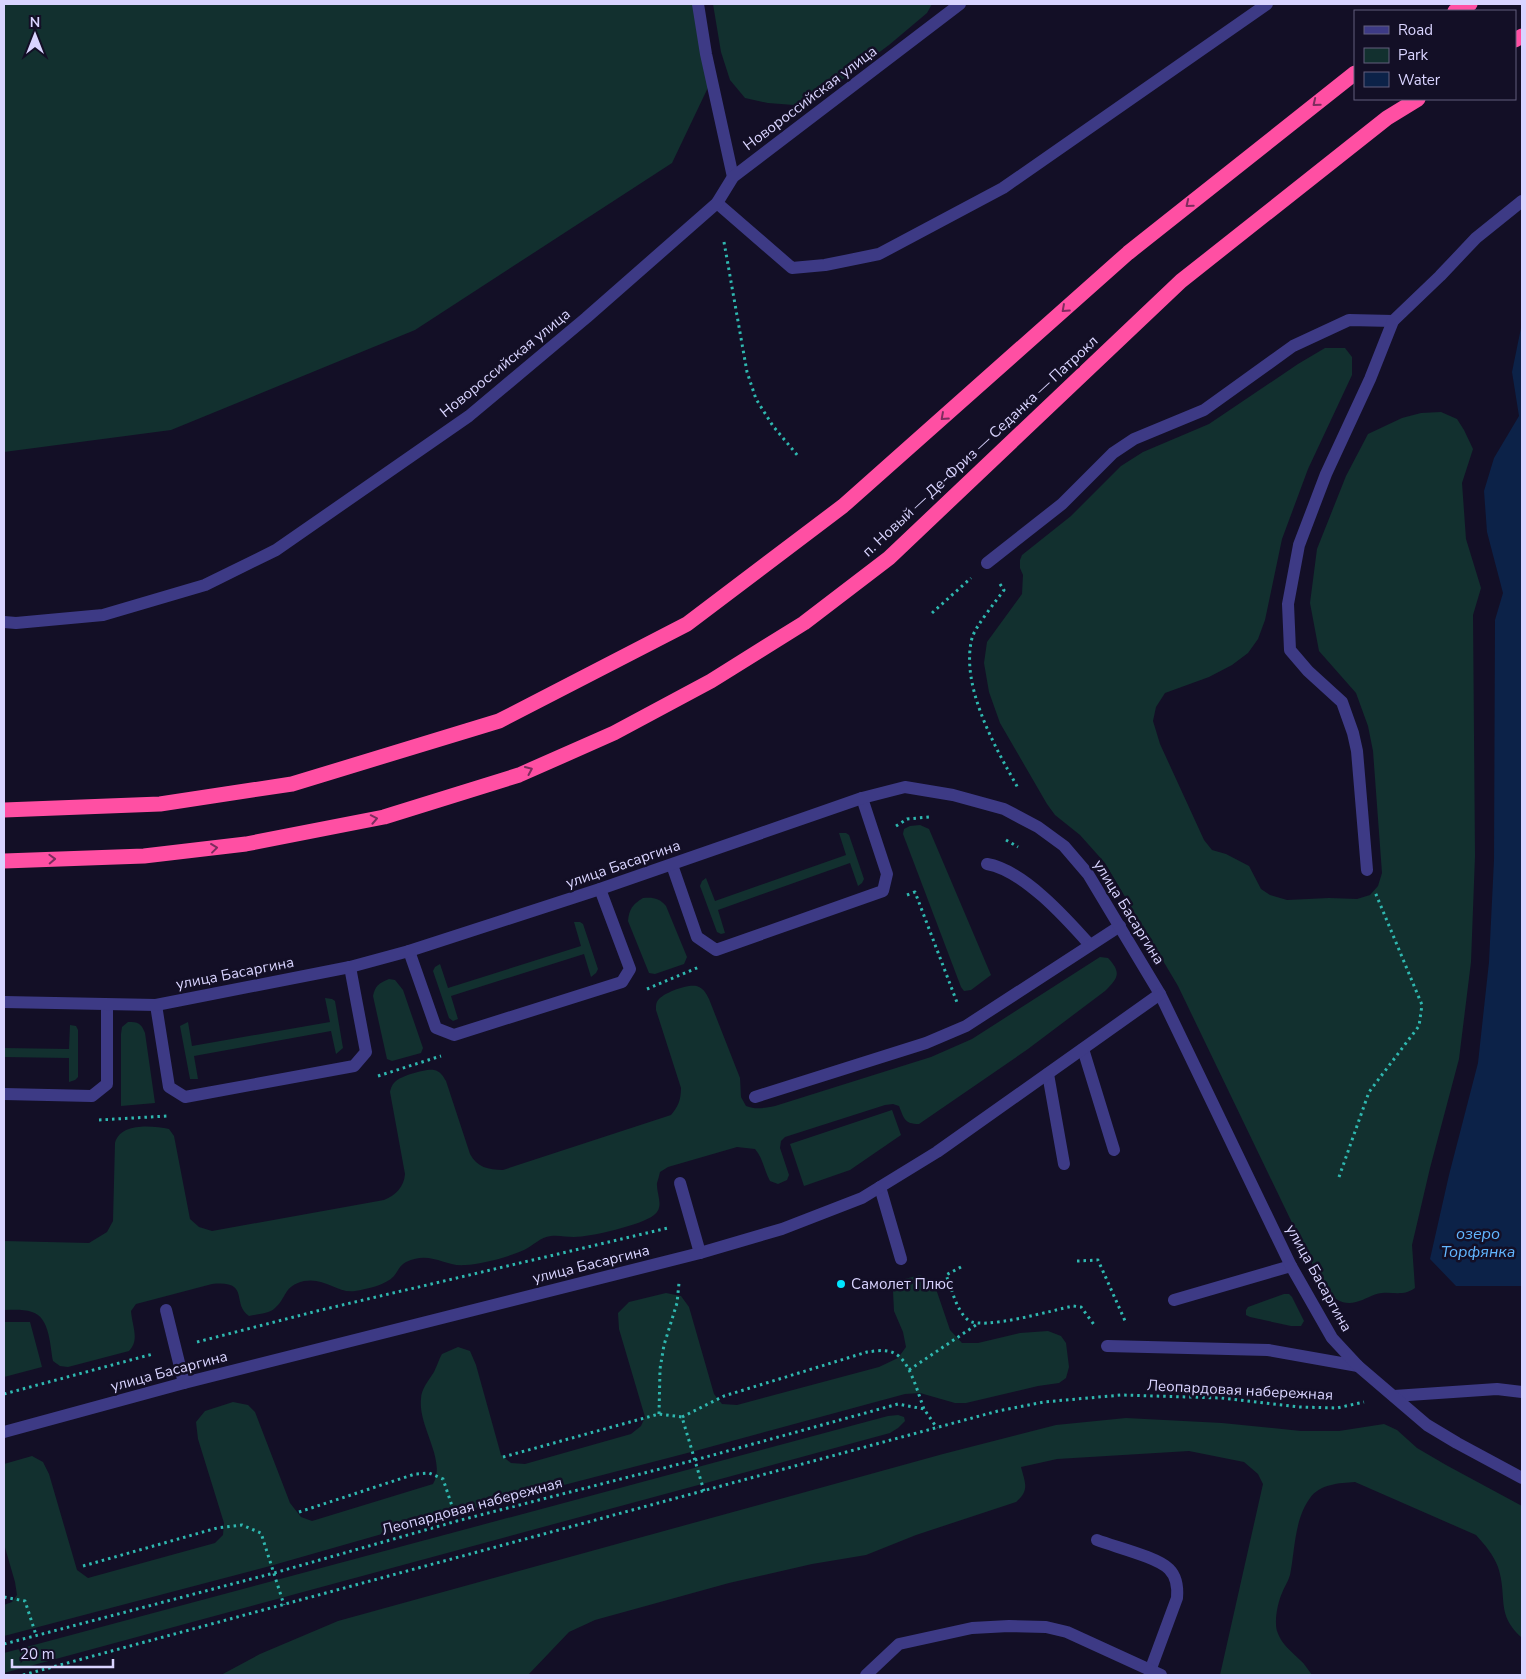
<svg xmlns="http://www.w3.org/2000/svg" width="1526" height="1679" font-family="'Nunito Sans',sans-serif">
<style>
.green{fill:#12302f}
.water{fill:#0c2248}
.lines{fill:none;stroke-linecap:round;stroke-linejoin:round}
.path{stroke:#2fb8b0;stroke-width:3;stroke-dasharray:2.5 4;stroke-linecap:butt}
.lane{stroke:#3d3a85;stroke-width:12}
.street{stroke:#3d3a85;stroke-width:12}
.highway{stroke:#ff4fa3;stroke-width:15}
.oneway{stroke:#7d2c5e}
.poi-dot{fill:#00e5ff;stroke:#130f26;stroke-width:2}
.labels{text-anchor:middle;stroke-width:5;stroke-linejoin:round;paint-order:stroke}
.street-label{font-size:15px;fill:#d9d4ff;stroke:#130f26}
.poi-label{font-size:15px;fill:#d9d4ff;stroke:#130f26;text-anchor:start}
.water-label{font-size:16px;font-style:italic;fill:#62b6ff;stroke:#130f26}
</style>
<rect width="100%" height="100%" fill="#130f26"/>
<!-- green -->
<g class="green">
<path d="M4 4H703L713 77 672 163 415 330 171 430 4 452Z"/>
<path d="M713 4H932L927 13 889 45 831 88 794 105 768 103 745 98 730 80 721 52Z"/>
<path d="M1325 348H1345L1352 357V375L1308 469 1282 539 1265 620 1258 639 1248 653 1232 665 1209 677 1165 693 1156 707 1153 721 1160 744 1204 840 1212 850 1226 854 1249 866 1261 889 1270 895 1287 900 1329 898 1357 899 1370 895 1378 886 1382 873 1373 751 1368 726 1356 693 1319 651 1310 603 1317 549 1346 476 1368 434 1402 418 1421 413 1441 412 1457 419 1464 430 1473 449 1462 483 1466 539 1481 588 1473 615 1475 856 1471 962 1459 1059 1430 1168 1412 1245 1415 1288C1404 1296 1395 1292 1382 1293 1372 1294 1365 1300 1356 1302 1330 1309 1319 1276 1309 1258L1178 986 1105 863 1080 835 1055 815 1047 804 1000 723 989 692 984 663 987 642 1022 594 1023 575 1020 568V560L1022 555 1071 516 1121 466 1143 452 1209 424 1298 364Z"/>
<path d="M920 825 929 829 991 975 971 990 964 991 961 987 903 834 904 829 910 826Z"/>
<path d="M839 833H846L849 835 864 879 862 883 858 886 850 863 718 910 725 933 721 934 717 932 700 886 702 881 706 878 715 901 846 855Z"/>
<path d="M643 898C653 897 659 898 666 906L687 957 684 964 655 974 649 973 628 921C629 909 633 904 643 898Z"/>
<path d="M574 922H580L583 924 598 969 596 973 591 977 584 954 451 996 458 1019 453 1021 449 1018 433 971 435 967 440 964 448 988 581 946Z"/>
<path d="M1100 957 1108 958C1122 973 1118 978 1105 991L1028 1049 919 1124C904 1124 904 1118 899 1106L893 1104 885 1105 785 1137 781 1141 780 1148 789 1175 787 1180 778 1184 770 1181C764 1170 763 1158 755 1149L737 1147 668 1167 660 1172C659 1176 658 1180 657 1183 656 1194 665 1207 654 1215 642 1225 590 1237 574 1237 566 1237 559 1235 551 1236 540 1237 533 1246 524 1250 509 1257 482 1264 465 1265 444 1267 431 1250 406 1262 400 1265 398 1271 394 1276 386 1285 367 1289 355 1291 339 1294 325 1277 304 1281 283 1286 287 1298 275 1308 269 1314 257 1314 249 1316 231 1304 251 1280 212 1284L136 1304 131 1311C132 1326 140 1340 129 1351L68 1367 60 1366 53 1361C50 1346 50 1317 32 1312 23 1309 13 1310 4 1310V1241L89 1243 107 1232 113 1221 115 1143C121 1122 153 1126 169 1129L174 1136 190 1219 199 1227 212 1231 384 1200C396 1195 404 1187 405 1174L390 1092C391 1088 392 1084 396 1081 401 1076 427 1068 434 1070 440 1071 443 1076 446 1081L470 1154C477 1167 488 1170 503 1170L671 1115C678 1107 681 1100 681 1088L656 1010C656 1005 656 1002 659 999 665 992 692 982 699 987 704 989 707 995 709 999L740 1078 741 1097 746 1106C756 1110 764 1108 775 1106L931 1057 972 1039Z"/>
<path d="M389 979 395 980 403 990 423 1048 421 1053 392 1061 387 1059 373 996C375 986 379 983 389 979Z"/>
<path d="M325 998 332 999 335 1001 343 1048 336 1054 331 1031 194 1056 198 1079H190L180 1026 188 1022 192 1046 330 1022Z"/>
<path d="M128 1022C138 1022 141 1023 145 1033L155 1103 121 1106V1034L122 1027Z"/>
<path d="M70 1025 76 1026 78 1030V1077L75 1080 69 1082V1058L4 1057V1048L69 1049Z"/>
<path d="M892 1110 901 1135 850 1170 804 1186 790 1144Z"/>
<path d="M920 1275 931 1280 935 1286 950 1330 962 1343H978L1020 1333 1048 1331 1061 1336 1066 1343 1069 1367 1066 1378 1059 1383 1038 1386 966 1403H955L920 1393 905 1394 695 1451 452 1514 270 1566 4 1636V1605L12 1602 17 1595 15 1582 4 1544V1464L32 1456 43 1462 49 1474 77 1570 88 1578 215 1543 223 1535 224 1523 198 1439 196 1422 205 1411 233 1402 248 1405 255 1412 290 1503 301 1517 312 1521 433 1484C447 1460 418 1427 421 1399 421 1389 429 1380 434 1372 437 1366 439 1359 442 1354L458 1347 470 1351 476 1365 501 1455 511 1463 525 1464 631 1434 641 1426 645 1417 619 1329 618 1313 629 1302 666 1293 681 1296 689 1307 714 1394 722 1404 737 1405 879 1367 898 1358 906 1347 903 1332 894 1311 893 1291 901 1280Z"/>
<path d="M1284 1294H1289L1292 1297 1304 1321 1301 1326H1291L1250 1317 1246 1315V1310L1248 1307Z"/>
<path d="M4 1322H30L42 1367 4 1377Z"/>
<path d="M898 1415 904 1417 905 1421 898 1428 890 1433 4 1673V1653L888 1416Z"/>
<path d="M1126 1418 1222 1423 1301 1431H1339L1384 1424 1397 1430 1417 1448 1446 1465 1522 1506V1638C1495 1614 1508 1597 1498 1567 1493 1554 1485 1545 1476 1535L1355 1482C1339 1483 1320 1484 1310 1498 1294 1520 1295 1551 1290 1575 1288 1582 1284 1587 1282 1593 1278 1602 1274 1620 1277 1631 1281 1644 1291 1651 1300 1660 1305 1664 1308 1670 1312 1675H1220L1263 1484 1258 1474 1244 1462 1189 1451 1057 1459 1021 1467C1025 1483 1030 1490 1016 1502L916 1535 866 1555 812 1564 729 1583 595 1620 569 1632 528 1675H221L260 1654 338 1621 943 1454 1056 1425Z"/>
</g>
<!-- water -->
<path class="water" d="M1522 323V1286H1456L1430 1259 1449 1175 1478 1063 1489 962 1494 860 1495 620 1503 593 1487 532 1484 491 1494 458 1519 416 1512 372Z"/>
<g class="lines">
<!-- path -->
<g class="path">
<path d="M724 242 747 372 756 399 773 426 798 456"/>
<path d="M1000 584 1004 590C996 601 975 627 972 638 960 686 995 747 1018 788"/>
<path d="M932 613 971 578"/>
<path d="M896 826 907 819 929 817"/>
<path d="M1006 840 1018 847"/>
<path d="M907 895 915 892 958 1005"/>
<path d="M647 989 699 967"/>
<path d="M378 1076 441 1056"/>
<path d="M99 1120 168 1116"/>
<path d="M1339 1177 1369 1092 1419 1026 1422 1005 1375 892"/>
<path d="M1077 1261 1098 1260 1126 1323"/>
<path d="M961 1267 946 1275C952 1289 956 1310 968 1320 981 1331 1054 1310 1073 1306L1081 1307 1095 1326"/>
<path d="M197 1342 317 1311 668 1228"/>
<path d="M909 1370 976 1325"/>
<path d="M4 1394 153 1354"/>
<path d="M659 1414 660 1369 664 1345 677 1303 679 1283"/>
<path d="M682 1417 724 1396 867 1352C875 1351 886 1349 894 1353 910 1360 918 1394 924 1409"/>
<path d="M503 1457 659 1414 682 1417 704 1491"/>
<path d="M299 1512 415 1474 429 1473 443 1479 457 1521"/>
<path d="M83 1566 217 1528 242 1525 261 1533 284 1605"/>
<path d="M4 1597 25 1601 36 1635"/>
<path d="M4 1644 274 1573 457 1521 695 1460 898 1404 924 1409 937 1428"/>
<path d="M23 1675 998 1411 1044 1402 1121 1395 1221 1398 1300 1407 1337 1408 1364 1402"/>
</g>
<!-- lane -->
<g class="lane">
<path d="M987 563 1062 504 1113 453 1134 439 1204 410 1293 346 1349 320 1393 321"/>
<path d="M987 864C1023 870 1066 918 1090 945"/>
<path d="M672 865 697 937 716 950 883 891 887 874 862 798"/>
<path d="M1367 870 1357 751 1353 733 1342 702 1308 671 1290 650 1288 604 1299 545 1326 474 1370 379 1393 321 1440 276 1476 238 1522 201"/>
<path d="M409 951 436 1028 454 1035 622 982 630 969 600 889"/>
<path d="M156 1005 169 1087 185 1097 354 1066 366 1052 350 967"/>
<path d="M1083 1049 1114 1150"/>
<path d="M1048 1074 1064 1164"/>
<path d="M4 1094 92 1096 107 1084V1005"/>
<path d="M755 1097 926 1043 966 1026 1120 926"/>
<path d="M680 1183 700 1253"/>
<path d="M880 1187 901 1259"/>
<path d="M1174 1300 1291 1266"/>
<path d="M166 1310 184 1383"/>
<path d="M1107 1346 1268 1350 1358 1366"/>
<path d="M1394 1396 1497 1389 1522 1392"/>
<path d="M1097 1540C1115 1547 1157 1557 1169 1569 1177 1577 1178 1587 1177 1598L1150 1671"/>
<path d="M866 1675 899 1644 972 1628 1009 1626 1046 1627 1067 1632 1161 1675"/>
</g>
<!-- street -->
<g class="street">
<path d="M698 4 706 54 733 177"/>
<path d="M717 203 792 268 825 265 879 254 1003 188 1267 4"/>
<path d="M4 622 16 623 103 615 205 585 276 550 469 416 586 318 717 203 733 177 960 4"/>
<path d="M4 1002 156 1005 350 967 409 951 600 889 862 798 905 787 953 795 1004 809 1038 827 1064 846 1088 874 1160 994 1291 1266 1332 1338 1358 1366 1427 1425 1457 1443 1522 1478"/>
<path d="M4 1432 184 1383 700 1253 782 1229 862 1198 937 1152 1160 994"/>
</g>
<!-- highway -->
<g class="highway">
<path d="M1455 11 1470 4"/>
<path d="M1515 40 1522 36"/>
<path d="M4 810 160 804 292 784 499 721 687 624 843 506 1128 253 1355 73"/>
<path d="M4 861 144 856 246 844 384 817 519 775 614 733 711 681 804 623 889 558 1181 281 1387 118 1418 99"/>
</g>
</g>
<!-- one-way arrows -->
<defs><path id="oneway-chevron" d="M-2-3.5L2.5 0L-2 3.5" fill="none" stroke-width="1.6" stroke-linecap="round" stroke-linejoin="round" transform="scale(1.25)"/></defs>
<g class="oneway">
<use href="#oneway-chevron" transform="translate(1316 103) rotate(141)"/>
<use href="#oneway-chevron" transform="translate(1189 204) rotate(141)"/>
<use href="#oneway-chevron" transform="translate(1065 309) rotate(138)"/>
<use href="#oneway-chevron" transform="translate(944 417) rotate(138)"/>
<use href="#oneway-chevron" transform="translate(529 770) rotate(-24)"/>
<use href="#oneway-chevron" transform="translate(374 819) rotate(-11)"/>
<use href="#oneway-chevron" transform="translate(214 848) rotate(-7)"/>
<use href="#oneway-chevron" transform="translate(52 859) rotate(-2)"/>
</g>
<!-- markers -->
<circle class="poi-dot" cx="841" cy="1284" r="5"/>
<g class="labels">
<!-- street labels -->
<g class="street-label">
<text transform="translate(810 98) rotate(-37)" y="5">Новороссийская улица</text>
<text transform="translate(505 363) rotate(-39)" y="5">Новороссийская улица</text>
<text transform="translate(980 446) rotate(-43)" y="5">п. Новый — Де-Фриз — Седанка — Патрокл</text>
<text transform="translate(623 864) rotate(-19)" y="5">улица Басаргина</text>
<text transform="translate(1129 912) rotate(58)" y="5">улица Басаргина</text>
<text transform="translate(235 973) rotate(-11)" y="5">улица Басаргина</text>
<text transform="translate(591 1264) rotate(-14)" y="5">улица Басаргина</text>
<text transform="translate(1319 1278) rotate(61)" y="5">улица Басаргина</text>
<text transform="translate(169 1371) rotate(-15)" y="5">улица Басаргина</text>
<text transform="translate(1240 1390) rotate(3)" y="5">Леопардовая набережная</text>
<text transform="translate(472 1506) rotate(-15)" y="5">Леопардовая набережная</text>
</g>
<!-- poi labels -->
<g class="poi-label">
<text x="851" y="1289">Самолет Плюс</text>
</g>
<!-- water labels -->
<g class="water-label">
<text x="1478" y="1239">озеро<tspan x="1478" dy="18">Торфянка</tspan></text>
</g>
</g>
<!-- border -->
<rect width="1526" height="1679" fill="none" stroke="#d9d4ff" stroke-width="10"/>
<!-- legend -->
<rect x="1354" y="10" width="162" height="90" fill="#130f26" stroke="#625e7d"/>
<rect x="1364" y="26" width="25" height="8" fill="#3d3a85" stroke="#625e7d"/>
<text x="1398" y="35" font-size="15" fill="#d9d4ff">Road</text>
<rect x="1364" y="48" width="25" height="15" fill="#12302f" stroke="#625e7d"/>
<text x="1398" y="60" font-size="15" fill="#d9d4ff">Park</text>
<rect x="1364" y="72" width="25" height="15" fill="#0c2248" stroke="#625e7d"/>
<text x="1398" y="85" font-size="15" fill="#d9d4ff">Water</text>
<!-- north arrow -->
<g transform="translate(35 35)" stroke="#130f26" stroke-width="4" paint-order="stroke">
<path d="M0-4L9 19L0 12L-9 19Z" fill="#d9d4ff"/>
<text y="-8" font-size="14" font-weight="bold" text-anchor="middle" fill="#d9d4ff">N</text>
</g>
<!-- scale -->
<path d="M12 1659v8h101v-8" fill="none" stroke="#d9d4ff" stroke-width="2.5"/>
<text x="20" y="1659" font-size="15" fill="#d9d4ff" stroke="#130f26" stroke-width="4" paint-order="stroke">20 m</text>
</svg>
